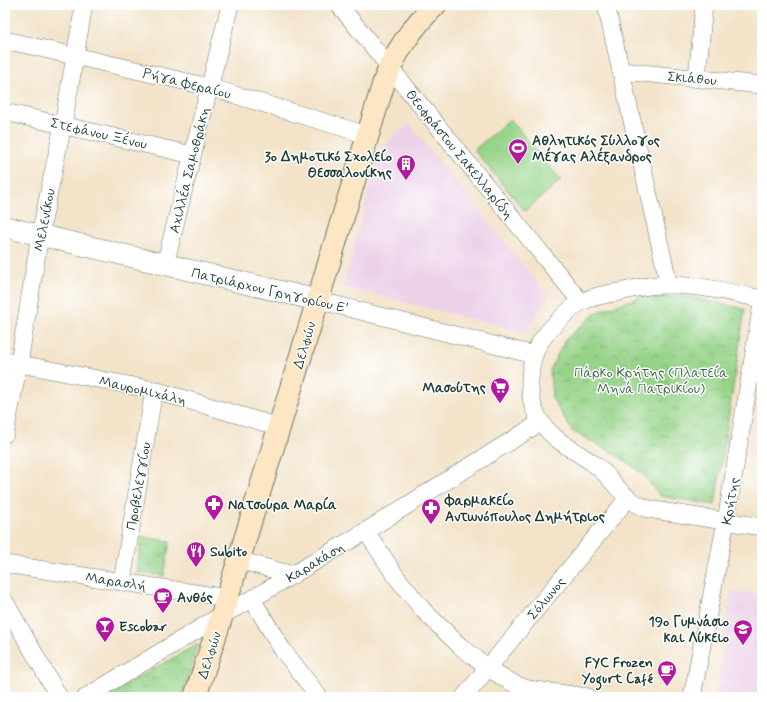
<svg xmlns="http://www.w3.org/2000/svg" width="767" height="702" font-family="Mynerve,sans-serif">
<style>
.built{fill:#ecd1e9}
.grass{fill:url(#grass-tufts);stroke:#5b885f}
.park{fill:url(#park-crowns);stroke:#5b885f}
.pitch{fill:#97d48a;stroke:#5b885f}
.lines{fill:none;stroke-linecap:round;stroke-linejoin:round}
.minor-casing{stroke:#697768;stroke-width:18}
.tertiary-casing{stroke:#697768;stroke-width:22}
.secondary-casing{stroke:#697768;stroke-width:24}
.minor{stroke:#fff;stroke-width:17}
.tertiary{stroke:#fff;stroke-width:21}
.secondary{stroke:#fce6c4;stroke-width:22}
.labels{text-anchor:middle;stroke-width:3;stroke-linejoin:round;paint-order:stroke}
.street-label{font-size:14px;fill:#1f3d34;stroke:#fff}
.poi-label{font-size:14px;font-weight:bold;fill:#1f3d34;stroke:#fff;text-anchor:start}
.park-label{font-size:14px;fill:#3d634a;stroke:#fff}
</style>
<defs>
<pattern id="grass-tufts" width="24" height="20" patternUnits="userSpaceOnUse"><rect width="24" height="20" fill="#97d48a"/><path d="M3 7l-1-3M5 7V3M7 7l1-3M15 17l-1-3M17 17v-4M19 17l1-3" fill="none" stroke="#7bad72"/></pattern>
<pattern id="park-crowns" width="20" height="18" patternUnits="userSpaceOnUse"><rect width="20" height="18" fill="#97d48a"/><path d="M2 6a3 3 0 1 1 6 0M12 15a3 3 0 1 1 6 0" fill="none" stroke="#7bad72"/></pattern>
</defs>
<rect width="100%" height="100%" fill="#fff"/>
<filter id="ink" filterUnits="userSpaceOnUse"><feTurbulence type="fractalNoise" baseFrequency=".025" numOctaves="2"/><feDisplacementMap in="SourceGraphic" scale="8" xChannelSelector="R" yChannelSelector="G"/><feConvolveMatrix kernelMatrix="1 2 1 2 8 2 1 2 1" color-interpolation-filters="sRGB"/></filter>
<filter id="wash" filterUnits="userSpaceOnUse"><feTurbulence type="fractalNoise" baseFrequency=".012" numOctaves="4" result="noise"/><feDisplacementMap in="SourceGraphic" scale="16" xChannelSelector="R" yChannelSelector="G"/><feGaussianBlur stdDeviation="0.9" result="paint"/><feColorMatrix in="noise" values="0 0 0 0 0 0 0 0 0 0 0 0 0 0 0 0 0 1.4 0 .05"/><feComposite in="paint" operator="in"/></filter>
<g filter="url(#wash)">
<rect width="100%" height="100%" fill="#f3e3c9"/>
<!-- built -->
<g class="built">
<path d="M409 124 549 297 525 332 343 287 380 149Z"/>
<path d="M731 591 762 595V697H716Z"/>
</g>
<!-- grass -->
<path class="grass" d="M142 537 170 541 164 576 137 572Z"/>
<!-- park -->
<g class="park">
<path d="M640 297H689L745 309 715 505 660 496 643 474 617 455 572 431 552 398 550 370 565 340 597 312Z"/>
<path d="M198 644 182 697H103Z"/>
</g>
<!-- pitch -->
<path class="pitch" d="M510 119 561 180 525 211 474 150Z"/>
</g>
<g filter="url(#ink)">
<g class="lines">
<!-- minor casing -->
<g class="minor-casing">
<g id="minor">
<path d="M339 5 581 302"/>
<path d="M606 5 669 285"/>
<path d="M5 40 209 87 367 135"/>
<path d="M621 71 762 85"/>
<path d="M697 78 704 5"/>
<path d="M5 112 192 155"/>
<path d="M165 265 230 5"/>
<path d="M762 299C725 291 687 282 649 286 639 287 629 290 619 292 606 294 593 296 581 302 572 307 563 316 556 323 546 333 537 344 533 358 528 379 528 404 541 422 555 443 579 452 598 467 609 476 616 488 627 497 633 503 641 506 648 509L762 527"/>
<path d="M317 300 534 355"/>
<path d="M5 361 154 390 279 427"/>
<path d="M5 434 19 363 40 235 63 125 84 5"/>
<path d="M366 531 395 575 423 610 460 646 488 668 514 684 528 689 588 697"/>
<path d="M238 560 293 575"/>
<path d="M5 564 227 598"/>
<path d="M122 582 154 390"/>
<path d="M252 599 282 649 319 697"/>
<path d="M5 602 59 697"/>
<path d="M86 697 222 615 252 599 366 531 541 422"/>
<path d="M464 697 628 498"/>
<path d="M692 697 726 521 762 304"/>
</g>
</g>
<!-- tertiary casing -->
<g class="tertiary-casing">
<path id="tertiary" d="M5 227 317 300"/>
</g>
<!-- secondary casing -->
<g class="secondary-casing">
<path id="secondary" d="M195 697 222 615 384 82C395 52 412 27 435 5"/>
</g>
<!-- minor -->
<use href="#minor" class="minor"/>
<!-- tertiary -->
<use href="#tertiary" class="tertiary"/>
<!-- secondary -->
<use href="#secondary" class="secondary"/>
</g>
</g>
<!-- icons -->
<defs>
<g id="stadium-pin" transform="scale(1)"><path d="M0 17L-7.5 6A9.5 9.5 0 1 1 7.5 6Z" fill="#b5179e" stroke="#fff"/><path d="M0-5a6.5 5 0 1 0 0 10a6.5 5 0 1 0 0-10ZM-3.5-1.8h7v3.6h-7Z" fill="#fff"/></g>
<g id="building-pin" transform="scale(1)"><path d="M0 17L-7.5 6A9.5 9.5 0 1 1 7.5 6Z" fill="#b5179e" stroke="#fff"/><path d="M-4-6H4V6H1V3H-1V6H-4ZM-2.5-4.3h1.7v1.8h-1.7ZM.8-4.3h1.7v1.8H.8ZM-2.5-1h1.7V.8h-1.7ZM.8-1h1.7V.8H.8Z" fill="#fff"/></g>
<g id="supermarket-pin" transform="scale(1)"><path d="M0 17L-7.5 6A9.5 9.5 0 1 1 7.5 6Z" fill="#b5179e" stroke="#fff"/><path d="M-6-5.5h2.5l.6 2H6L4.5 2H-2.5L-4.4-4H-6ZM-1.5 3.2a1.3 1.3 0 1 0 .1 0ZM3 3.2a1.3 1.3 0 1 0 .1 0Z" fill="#fff"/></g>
<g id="pharmacy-pin" transform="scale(1)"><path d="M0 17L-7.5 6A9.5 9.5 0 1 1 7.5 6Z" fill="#b5179e" stroke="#fff"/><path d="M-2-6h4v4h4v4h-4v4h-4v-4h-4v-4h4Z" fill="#fff"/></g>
<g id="restaurant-pin" transform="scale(1)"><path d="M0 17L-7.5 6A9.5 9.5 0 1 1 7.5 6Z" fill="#b5179e" stroke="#fff"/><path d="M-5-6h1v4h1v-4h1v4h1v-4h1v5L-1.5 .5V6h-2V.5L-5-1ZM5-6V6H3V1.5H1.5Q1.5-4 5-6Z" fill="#fff"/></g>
<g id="cafe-pin" transform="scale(1)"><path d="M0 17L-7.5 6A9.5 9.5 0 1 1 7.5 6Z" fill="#b5179e" stroke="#fff"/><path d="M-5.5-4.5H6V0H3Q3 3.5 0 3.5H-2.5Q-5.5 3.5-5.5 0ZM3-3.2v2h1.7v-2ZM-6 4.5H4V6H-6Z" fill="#fff"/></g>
<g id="bar-pin" transform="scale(1)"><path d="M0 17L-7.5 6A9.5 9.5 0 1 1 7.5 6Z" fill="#b5179e" stroke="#fff"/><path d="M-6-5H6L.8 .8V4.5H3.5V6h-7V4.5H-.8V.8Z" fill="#fff"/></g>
<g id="school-pin" transform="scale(1)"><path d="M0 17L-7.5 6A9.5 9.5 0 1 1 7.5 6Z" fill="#b5179e" stroke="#fff"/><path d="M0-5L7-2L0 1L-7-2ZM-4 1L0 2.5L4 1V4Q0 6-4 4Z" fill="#fff"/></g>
</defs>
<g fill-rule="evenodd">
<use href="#stadium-pin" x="518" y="148"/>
<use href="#building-pin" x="406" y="164"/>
<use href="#supermarket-pin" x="500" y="387"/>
<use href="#pharmacy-pin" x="214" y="504"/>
<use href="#pharmacy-pin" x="431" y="508"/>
<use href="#restaurant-pin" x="196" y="551"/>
<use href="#cafe-pin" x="163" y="597"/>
<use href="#bar-pin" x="105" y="626"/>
<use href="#school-pin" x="743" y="629"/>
<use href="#cafe-pin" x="667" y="670"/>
</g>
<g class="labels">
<!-- street labels -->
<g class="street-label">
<text transform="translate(692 78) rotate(5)" y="5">Σκιάθου</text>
<text transform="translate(187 83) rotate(14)" y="5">Ρήγα Φεραίου</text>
<text transform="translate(99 133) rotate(13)" y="5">Στεφάνου Ξένου</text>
<text transform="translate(460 154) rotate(51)" y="5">Θεοφράστου Σακελλαρίδη</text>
<text transform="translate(189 170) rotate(-76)" y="5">Αχιλλέα Σαμοθράκη</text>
<text transform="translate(44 220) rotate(-79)" y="5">Μελενίκου</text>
<text transform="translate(270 290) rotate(13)" y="5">Πατριάρχου Γρηγορίου Ε'</text>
<text transform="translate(304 345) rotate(-73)" y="5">Δελφών</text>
<text transform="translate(143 390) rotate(13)" y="5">Μαυρομιχάλη</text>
<text transform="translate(138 486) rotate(-80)" y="5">Προβελεγγίου</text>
<text transform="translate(730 501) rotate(-80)" y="5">Κρήτης</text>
<text transform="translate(315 562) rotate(-31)" y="5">Καρακάση</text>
<text transform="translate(116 581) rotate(9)" y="5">Μαρασλή</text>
<text transform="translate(546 598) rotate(-50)" y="5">Σόλωνος</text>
<text transform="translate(209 655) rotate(-72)" y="5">Δελφών</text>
</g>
<!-- poi labels -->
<g class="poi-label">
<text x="532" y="145">Αθλητικός Σύλλογος<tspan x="532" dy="16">Μέγας Αλέξανδρος</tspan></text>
<text x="392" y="161" text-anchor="end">3ο Δημοτικό Σχολείο<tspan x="392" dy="16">Θεσσαλονίκης</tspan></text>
<text x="486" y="392" text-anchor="end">Μασούτης</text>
<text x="445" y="505">Φαρμακείο<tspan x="445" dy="16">Αντωνόπουλος Δημήτριος</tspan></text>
<text x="228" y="509">Νατσούρα Μαρία</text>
<text x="210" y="556">Subito</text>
<text x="177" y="602">Ανθός</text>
<text x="729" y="626" text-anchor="end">19ο Γυμνάσιο<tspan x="729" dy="16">και Λύκειο</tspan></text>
<text x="119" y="631">Escobar</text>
<text x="653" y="667" text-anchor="end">FYC Frozen<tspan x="653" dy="16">Yogurt Café</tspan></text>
</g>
<!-- park labels -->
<g class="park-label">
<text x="651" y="377">Πάρκο Κρήτης (Πλατεία<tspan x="651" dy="16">Μηνά Πατρικίου)</tspan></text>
</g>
</g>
<!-- margin -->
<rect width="767" height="702" fill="none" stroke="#fff" stroke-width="20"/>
</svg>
